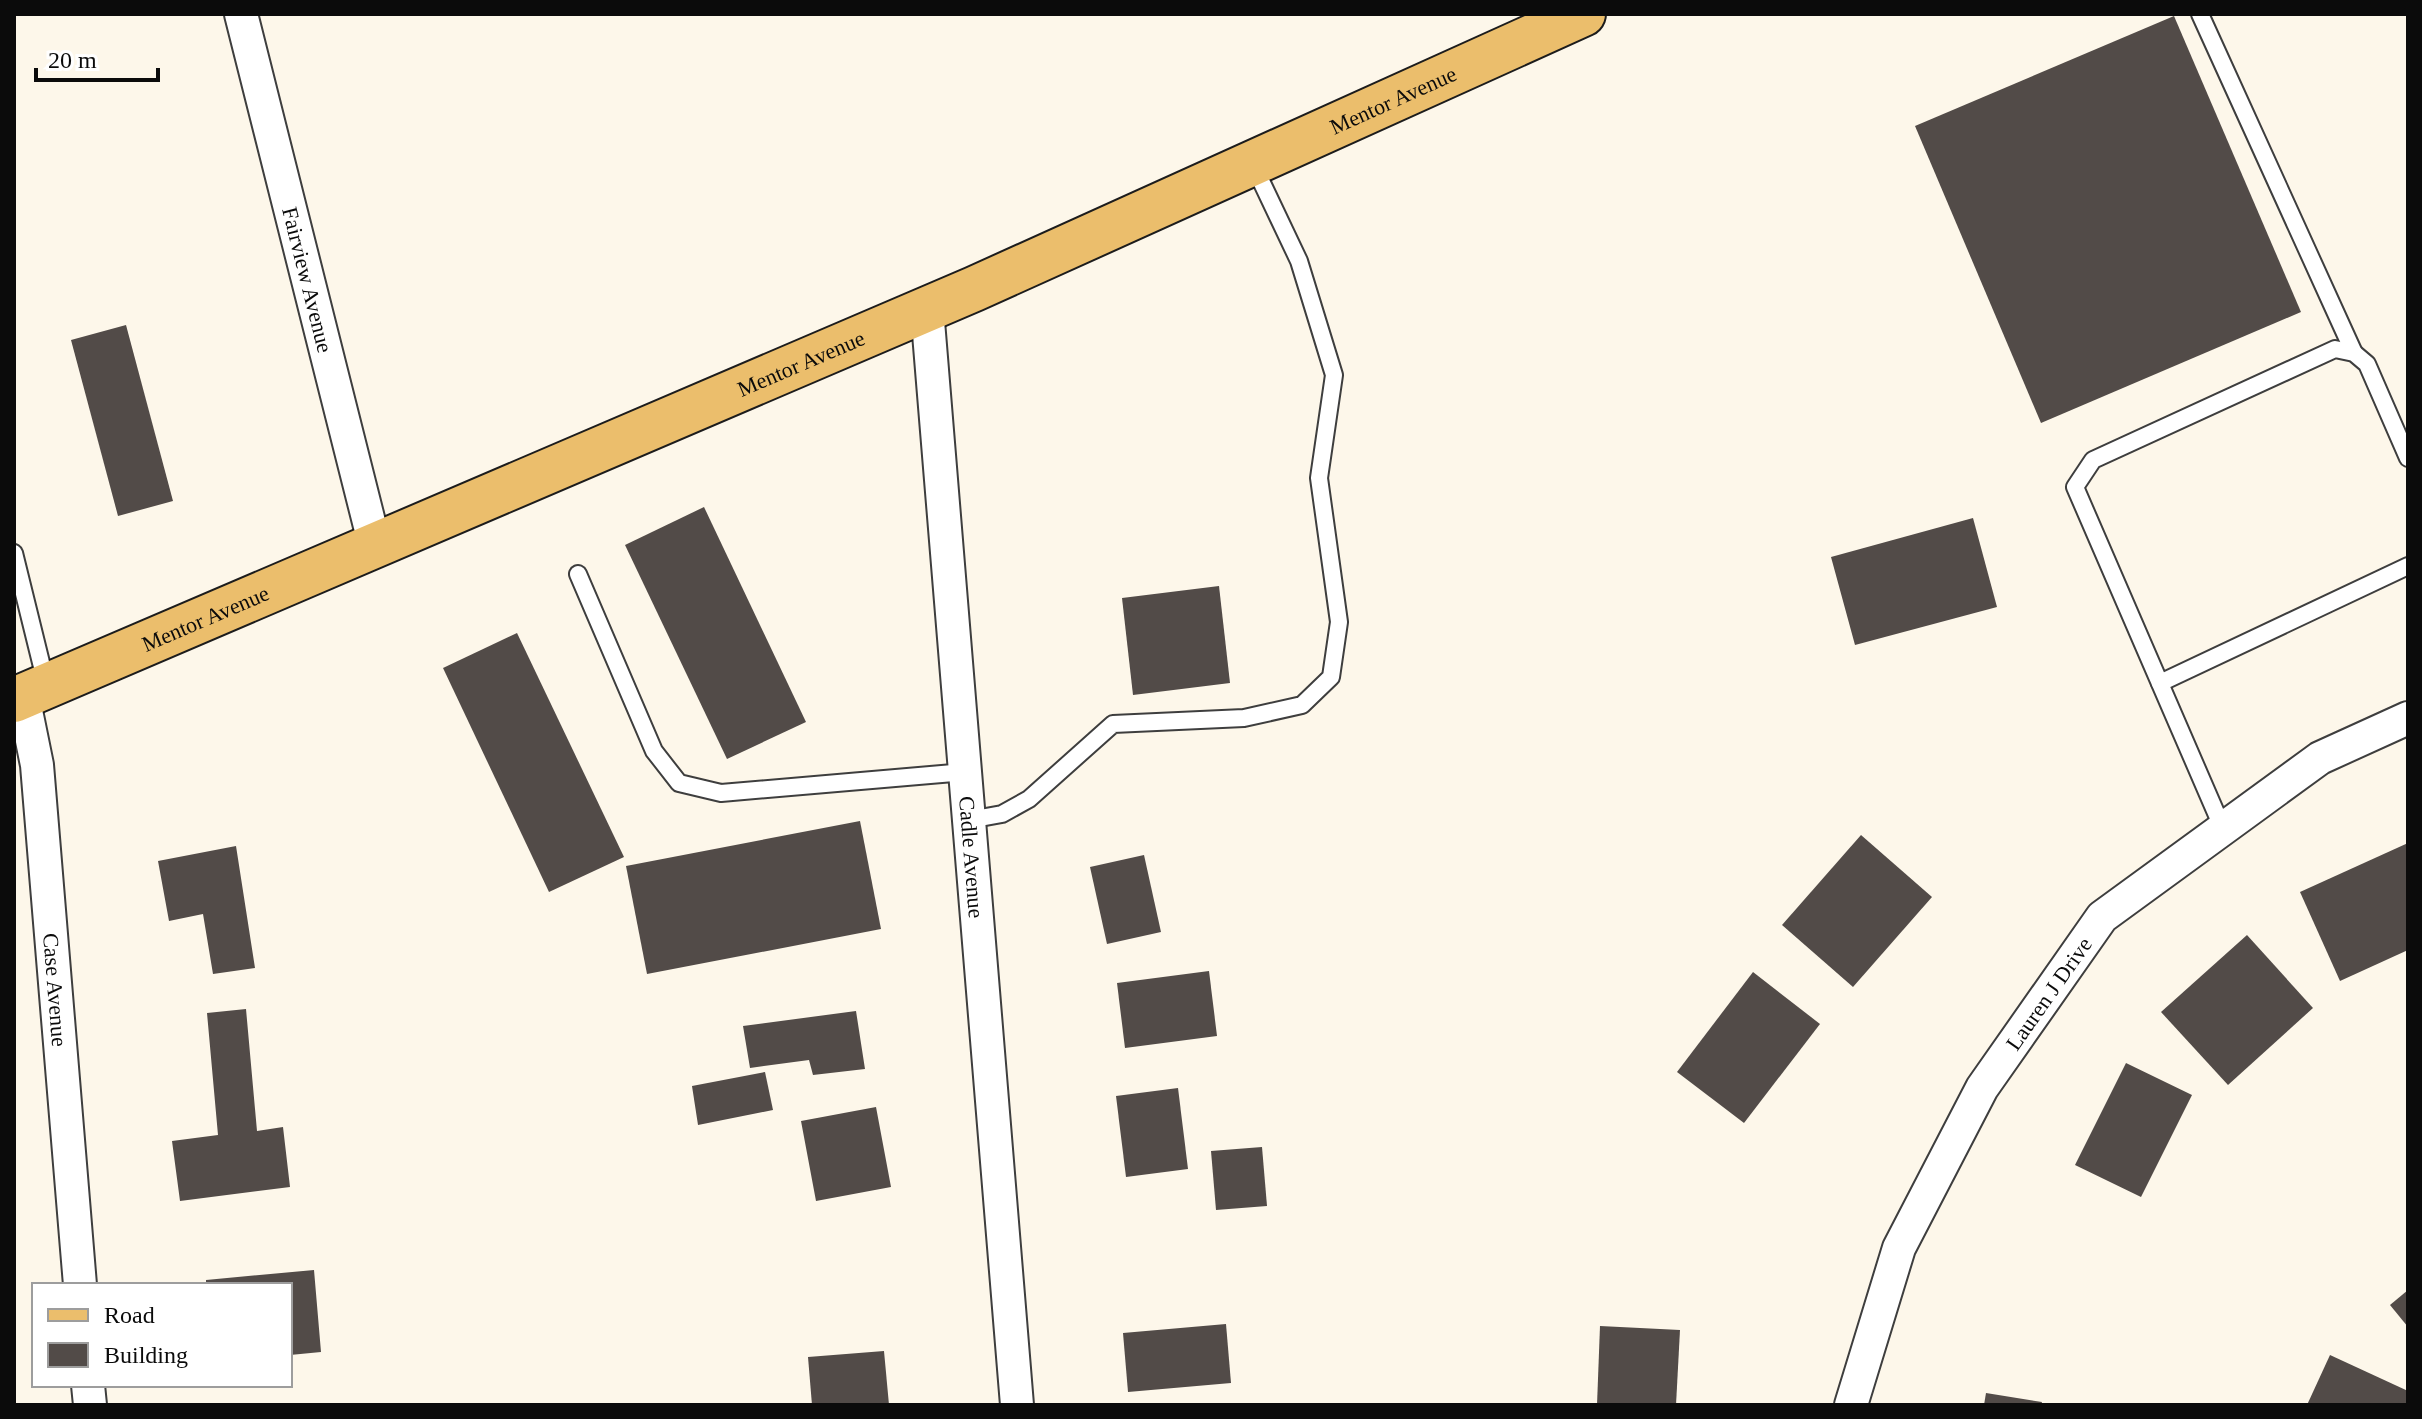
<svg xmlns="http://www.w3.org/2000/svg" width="2422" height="1419" font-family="Georgia,serif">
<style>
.building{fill:#524b48}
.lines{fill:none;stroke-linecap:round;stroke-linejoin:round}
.lane-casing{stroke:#3e3e3e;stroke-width:20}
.street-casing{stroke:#3e3e3e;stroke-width:36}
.primary-casing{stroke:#1c1c1c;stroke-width:48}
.lane{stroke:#fff;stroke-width:16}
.street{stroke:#fff;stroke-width:32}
.primary{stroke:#ebbe6c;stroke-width:44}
.labels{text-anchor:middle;stroke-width:8;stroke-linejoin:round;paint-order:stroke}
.street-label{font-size:22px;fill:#0b0b0b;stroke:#fff}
</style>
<rect width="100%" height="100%" fill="#fdf7ea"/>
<!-- building -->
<g class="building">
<path d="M2174 16 2301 312 2041 423 1915 126Z"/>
<path d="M126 325 173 501 118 516 71 340Z"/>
<path d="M704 507 806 722 727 759 625 545Z"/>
<path d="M1973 518 1997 607 1855 645 1831 557Z"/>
<path d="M1219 586 1230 683 1133 695 1122 598Z"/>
<path d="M517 633 624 857 549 892 443 668Z"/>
<path d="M860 821 881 929 647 974 626 866Z"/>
<path d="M1861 835 1932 897 1853 987 1782 925Z"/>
<path d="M2408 843V950L2340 981 2300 892Z"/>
<path d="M236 846 255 968 213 974 203 914 169 921 158 861Z"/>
<path d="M1144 855 1161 932 1107 944 1090 867Z"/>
<path d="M2247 935 2313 1008 2228 1085 2161 1012Z"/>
<path d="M1209 971 1217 1036 1125 1048 1117 983Z"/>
<path d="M1753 972 1820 1024 1744 1123 1677 1072Z"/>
<path d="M246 1009 257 1131 283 1127 290 1187 180 1201 172 1141 218 1135 207 1013Z"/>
<path d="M856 1011 865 1069 813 1075 809 1060 750 1068 743 1026Z"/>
<path d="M2126 1063 2192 1095 2141 1197 2075 1165Z"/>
<path d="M765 1072 773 1110 698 1125 692 1086Z"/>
<path d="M1178 1088 1188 1169 1126 1177 1116 1096Z"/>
<path d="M876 1107 891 1187 816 1201 801 1121Z"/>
<path d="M1262 1147 1267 1206 1216 1210 1211 1151Z"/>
<path d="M314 1270 321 1352 290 1355V1285H206V1280Z"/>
<path d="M2408 1290V1327L2390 1305Z"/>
<path d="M1226 1324 1231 1383 1128 1392 1123 1333Z"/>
<path d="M1600 1326 1680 1330 1676 1405H1597Z"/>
<path d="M884 1351 889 1405H812L808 1357Z"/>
<path d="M2330 1355 2408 1391V1405H2307Z"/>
<path d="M1986 1393 2042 1402 2041 1405H1984Z"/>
</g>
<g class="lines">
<!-- lane casing -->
<g class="lane-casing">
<g id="lane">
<path d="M2200 14 2354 353"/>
<path d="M14 553 46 683"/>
<path d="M578 574 654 751 679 783 721 793 965 772"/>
<path d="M2160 683 2408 566"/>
<path d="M969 820 1002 814 1029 799 1113 724 1244 718 1302 705 1331 677 1339 622 1319 478 1334 375 1299 261 1253 164"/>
<path d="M2223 829 2075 487 2093 460 2335 349 2354 353 2367 364 2408 458"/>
</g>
</g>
<!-- street casing -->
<g class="street-casing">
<g id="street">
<path id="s1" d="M241 14 375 546"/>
<path id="s2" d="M927 309 1017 1405"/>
<path id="s3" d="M23 696 37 765 80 1285"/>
<path d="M88 1385 90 1405"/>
<path id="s4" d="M1851 1405 1899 1248 1982 1088 2102 917 2320 758 2408 718"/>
</g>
</g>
<!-- primary casing -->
<g class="primary-casing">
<g id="primary">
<path id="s5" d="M14 700 974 289 1583 14"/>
</g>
</g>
<!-- lane -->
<use href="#lane" class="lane"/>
<!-- street -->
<use href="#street" class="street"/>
<!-- primary -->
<use href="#primary" class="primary"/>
</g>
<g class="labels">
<!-- street labels -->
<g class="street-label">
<text dy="8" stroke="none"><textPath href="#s5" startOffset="1504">Mentor Avenue</textPath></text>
<text dy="8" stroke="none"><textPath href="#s1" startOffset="274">Fairview Avenue</textPath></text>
<text dy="8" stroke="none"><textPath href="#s5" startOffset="856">Mentor Avenue</textPath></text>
<text dy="8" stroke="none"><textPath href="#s5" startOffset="208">Mentor Avenue</textPath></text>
<text dy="8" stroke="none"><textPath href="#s2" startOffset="550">Cadle Avenue</textPath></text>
<text dy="8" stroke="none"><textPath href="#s3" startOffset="296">Case Avenue</textPath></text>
<text dy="8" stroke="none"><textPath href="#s4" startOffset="460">Lauren J Drive</textPath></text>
</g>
</g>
<!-- border -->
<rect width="2422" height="1419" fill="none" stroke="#0b0b0b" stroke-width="32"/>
<!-- legend -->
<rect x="32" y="1283" width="260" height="104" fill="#ffffff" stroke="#9d9d9d" stroke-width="2"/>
<rect x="48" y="1309" width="40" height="12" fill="#ebbe6c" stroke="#9d9d9d" stroke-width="2"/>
<text x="104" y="1323" font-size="24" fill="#0b0b0b">Road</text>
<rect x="48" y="1343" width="40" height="24" fill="#524b48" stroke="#9d9d9d" stroke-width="2"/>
<text x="104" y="1363" font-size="24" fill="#0b0b0b">Building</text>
<!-- scale -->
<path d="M36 68v12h122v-12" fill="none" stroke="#0b0b0b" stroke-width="4"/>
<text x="48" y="68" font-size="24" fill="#0b0b0b" stroke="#ffffff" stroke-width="6" paint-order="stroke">20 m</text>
</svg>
